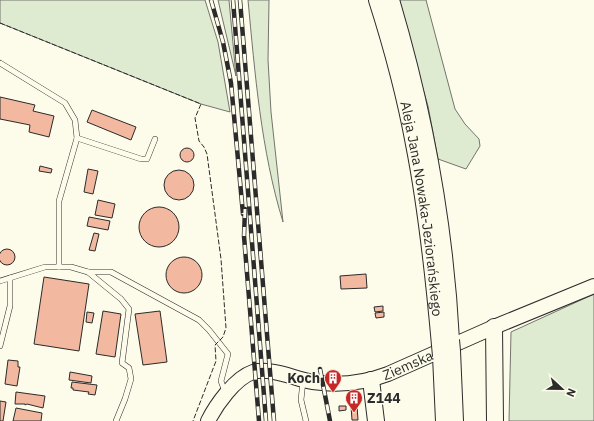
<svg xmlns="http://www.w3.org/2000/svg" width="594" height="421" font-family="'IBM Plex Sans',sans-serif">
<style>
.green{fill:#deebd1;stroke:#74746e}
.building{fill:#f2b8a0;stroke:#2b2b2b}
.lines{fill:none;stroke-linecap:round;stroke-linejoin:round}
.lane-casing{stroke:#2b2b2b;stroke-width:6}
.secondary-casing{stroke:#2b2b2b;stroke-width:16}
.primary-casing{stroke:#2b2b2b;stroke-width:18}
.lane{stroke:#fdfbea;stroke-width:5}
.secondary{stroke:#fdfbea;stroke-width:14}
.primary{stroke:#fdfbea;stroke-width:16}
.rail-casing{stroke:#2b2b2b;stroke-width:4.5}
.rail{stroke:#fdfbea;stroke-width:3;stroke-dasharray:9;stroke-linecap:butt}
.primary-bridge-casing{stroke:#2b2b2b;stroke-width:18;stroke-linecap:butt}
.primary-bridge{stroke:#fdfbea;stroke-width:16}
.fence{stroke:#2b2b2b;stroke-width:1;stroke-dasharray:5 2;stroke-linecap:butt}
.labels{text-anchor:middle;stroke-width:3;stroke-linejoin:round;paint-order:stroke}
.street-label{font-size:14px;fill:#2b2b2b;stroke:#fdfbea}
.poi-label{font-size:14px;font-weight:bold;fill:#2b2b2b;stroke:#fdfbea;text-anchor:end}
</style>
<rect width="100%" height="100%" fill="#fdfbea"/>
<!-- green -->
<g class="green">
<path d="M0 0H205L218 42 230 112 201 104 0 23Z"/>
<path d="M218 0H229L236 76Z"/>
<path d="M248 0H269L268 60 271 112 283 222C261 150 255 74 248 0Z"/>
<path d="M397 0H426L455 109 465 124 479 139 480 146 466 169 438 159 428 106Z"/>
<path d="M594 294V421H509L511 332Z"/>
</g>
<!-- building -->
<g class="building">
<path d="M0 97 35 105 33 111 54 116 49 137 29 132 30 125 0 119Z"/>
<path d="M92 110 136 127 131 140 87 122Z"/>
<circle cx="187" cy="155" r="7"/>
<path d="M40 166 52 169 51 173 39 171Z"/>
<path d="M88 169 98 171 93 194 84 192Z"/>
<circle cx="179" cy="185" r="15"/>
<path d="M98 200 115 204 112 218 95 215Z"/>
<circle cx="159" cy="227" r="20"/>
<path d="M89 217 110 221 108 230 87 226Z"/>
<path d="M94 233 99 234 95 251 89 250Z"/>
<circle cx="7" cy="257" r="8"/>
<circle cx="184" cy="275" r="18"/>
<path d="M366 274 367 288 341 289 340 276Z"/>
<path d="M44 277 89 284 79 351 34 344Z"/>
<path d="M383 306V311L375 312 374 307Z"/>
<path d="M103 311 121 314 115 357 96 354Z"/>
<path d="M160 311 167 362 143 365 135 314Z"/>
<path d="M87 312 94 313 92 323 86 322Z"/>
<path d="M384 312V317L376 318 375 313Z"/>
<path d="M8 360 18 361V367H20L17 386 5 384Z"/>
<path d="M70 372 92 376 91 383 69 380Z"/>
<path d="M72 382 97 385 95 395 88 394 89 392 73 390V388H71Z"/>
<path d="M16 392 45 396 43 408 27 404 25 405V404H15Z"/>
<path d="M0 401 6 402 3 421H0Z"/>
<path d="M357 405 358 420H352L351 406Z"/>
<path d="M339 406H346V410L339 411Z"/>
<path d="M16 408 42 413 41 421H13Z"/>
</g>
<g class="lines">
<!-- lane casing -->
<g class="lane-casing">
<g id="lane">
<path d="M0 63 65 103 75 120 77 138 59 201V267"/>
<path d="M77 138 141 159H147L155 139"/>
<path d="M88 272H111L199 320 209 330 228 354 221 381 225 392"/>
<path d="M0 281 45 267H71L88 272 121 299 129 309 122 363 129 368 131 379 125 399 116 421"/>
<path d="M0 346 10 306V278"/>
<path d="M303 381 301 400 306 421"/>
</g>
</g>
<!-- secondary casing -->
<g class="secondary-casing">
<g id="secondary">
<path id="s1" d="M208 421C216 405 235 378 253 372 259 370 268 371 274 372 287 374 300 380 313 382 339 386 364 383 388 374L494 327 594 286"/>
</g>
</g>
<!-- primary casing -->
<g class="primary-casing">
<g id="primary">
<path id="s2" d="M377 0C392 47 405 95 414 144 427 210 434 277 440 345"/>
<path d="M391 0C424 111 445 223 451 340"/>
<path d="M494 327 495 421"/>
<path d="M452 351 455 421"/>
<path d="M441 356 444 421"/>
<path d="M371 380 376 421"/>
</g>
</g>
<!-- lane -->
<use href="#lane" class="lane"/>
<!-- secondary -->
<use href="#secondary" class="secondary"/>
<!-- primary -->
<use href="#primary" class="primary"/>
<!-- rail casing -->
<g class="rail-casing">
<g id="rail">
<path d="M211 0 223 42 231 83 243 214"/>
<path d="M233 0 266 421"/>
<path d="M240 0 274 421"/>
<path d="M245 209 244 236 259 421"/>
<path d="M320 369 330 421"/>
</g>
</g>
<!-- rail -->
<use href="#rail" class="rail"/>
<!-- primary-bridge casing -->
<g class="primary-bridge-casing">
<g id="primary-bridge">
<path d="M451 340 452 351"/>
<path d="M440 345 441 356"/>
</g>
</g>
<!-- primary-bridge -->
<use href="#primary-bridge" class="primary-bridge"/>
<!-- fence -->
<path class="fence" d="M0 23 201 104 195 118 199 141 204 147 207 154 221 259 226 328 223 337 215 345 216 361 193 421"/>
</g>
<!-- icons -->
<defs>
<g id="building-pin" transform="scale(0.9)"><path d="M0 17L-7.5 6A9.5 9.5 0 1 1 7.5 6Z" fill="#c62828" stroke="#fdfbea"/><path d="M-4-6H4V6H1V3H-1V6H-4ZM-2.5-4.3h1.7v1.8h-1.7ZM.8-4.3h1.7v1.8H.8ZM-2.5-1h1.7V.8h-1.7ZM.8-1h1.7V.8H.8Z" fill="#fff"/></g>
</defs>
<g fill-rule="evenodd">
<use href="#building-pin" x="333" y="378"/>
<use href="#building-pin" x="354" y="398"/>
</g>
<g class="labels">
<!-- street labels -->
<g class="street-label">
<text dy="5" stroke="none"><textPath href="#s2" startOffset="214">Aleja Jana Nowaka-Jeziorańskiego</textPath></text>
<text dy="5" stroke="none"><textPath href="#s1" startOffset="227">Ziemska</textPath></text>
</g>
<!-- poi labels -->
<g class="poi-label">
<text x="320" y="383">Koch</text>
<text x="367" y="403" text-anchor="start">Z144</text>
</g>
</g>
<!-- north arrow -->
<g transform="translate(562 389) rotate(112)" stroke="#fdfbea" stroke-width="3" paint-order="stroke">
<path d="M0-3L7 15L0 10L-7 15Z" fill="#2b2b2b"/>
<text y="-6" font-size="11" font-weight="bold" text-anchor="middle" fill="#2b2b2b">N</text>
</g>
</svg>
